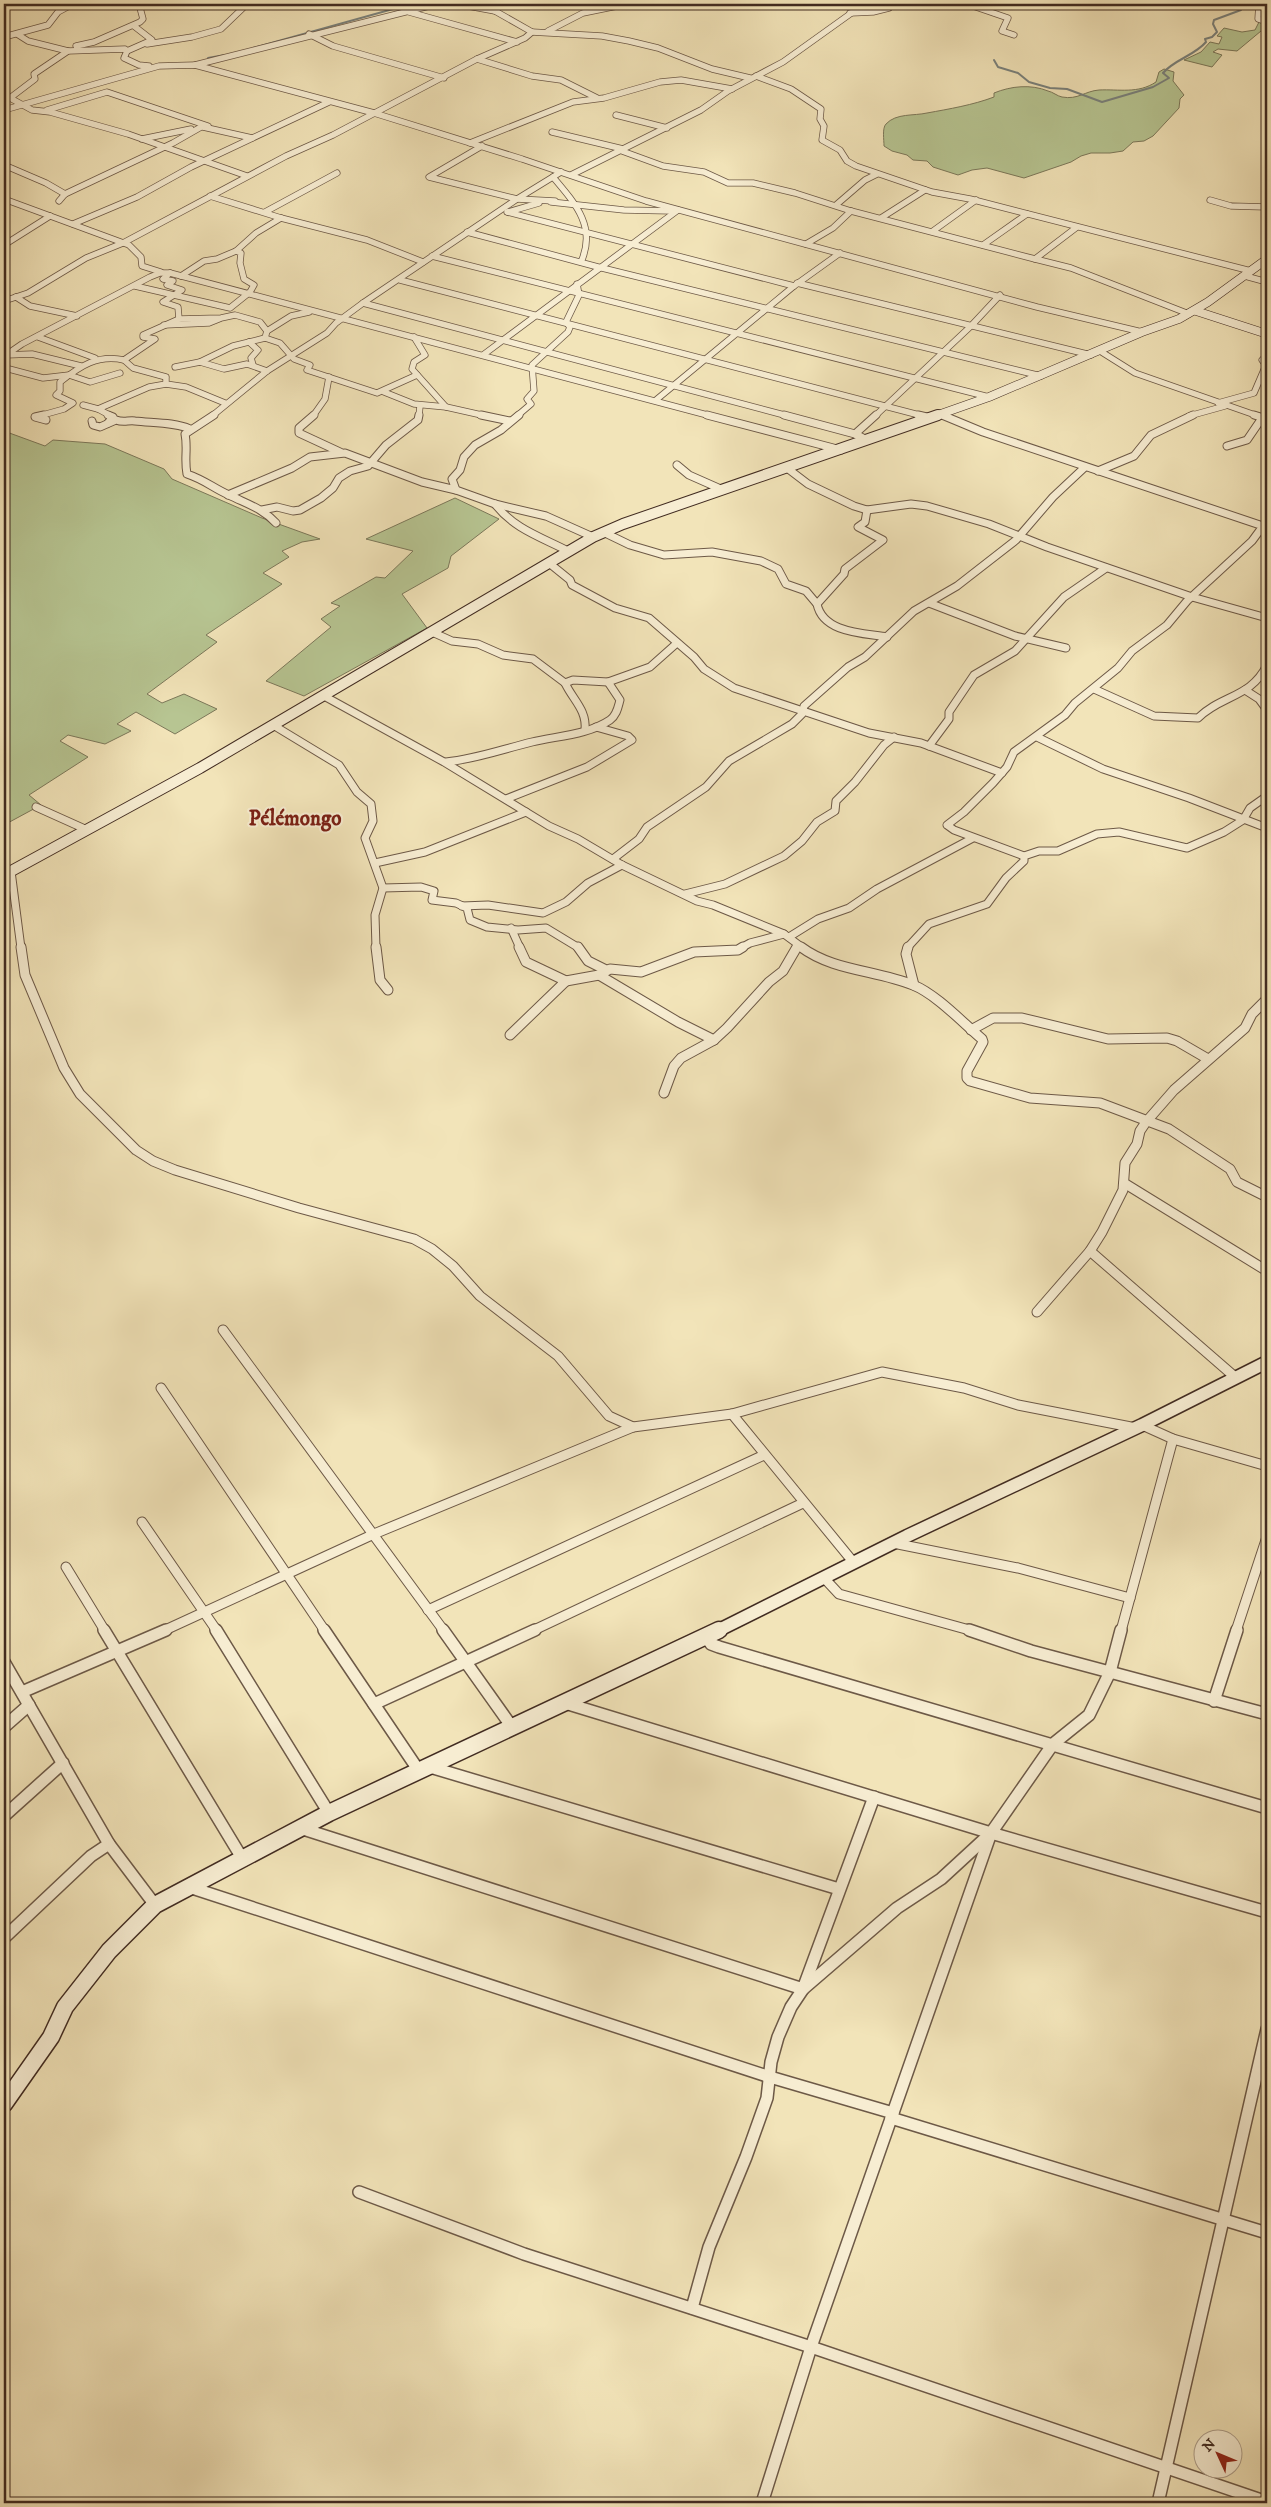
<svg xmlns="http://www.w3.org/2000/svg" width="1271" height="2507" font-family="'IM FELL DW Pica',serif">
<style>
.green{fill:#b7c592;stroke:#7c785a}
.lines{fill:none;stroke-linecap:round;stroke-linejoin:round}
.stream{stroke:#7a827d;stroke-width:2}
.street-far3-casing{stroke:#6d5947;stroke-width:7}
.street-far2-casing{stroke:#6d5947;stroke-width:9}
.street-far1-casing{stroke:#6d5947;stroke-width:11}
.street-casing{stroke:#6d5947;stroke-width:14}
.secondary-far3-casing{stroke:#412b21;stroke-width:9}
.secondary-far2-casing{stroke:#412b21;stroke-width:12}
.secondary-far1-casing{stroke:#412b21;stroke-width:15}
.secondary-casing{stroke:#412b21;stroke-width:19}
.street-far3{stroke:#f7edd2;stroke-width:5.5}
.street-far2{stroke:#f7edd2;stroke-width:7}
.street-far1{stroke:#f7edd2;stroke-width:9}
.street{stroke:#f7edd2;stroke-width:11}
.secondary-far3{stroke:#f7edd2;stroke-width:8}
.secondary-far2{stroke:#f7edd2;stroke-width:10}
.secondary-far1{stroke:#f7edd2;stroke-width:12}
.secondary{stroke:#f7edd2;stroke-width:16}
.labels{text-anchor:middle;stroke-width:4;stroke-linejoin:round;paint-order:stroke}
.quarter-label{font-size:21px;font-weight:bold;fill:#7a1f14;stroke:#f7edd2}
</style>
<rect width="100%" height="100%" fill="#f2e4b9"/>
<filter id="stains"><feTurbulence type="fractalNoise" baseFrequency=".004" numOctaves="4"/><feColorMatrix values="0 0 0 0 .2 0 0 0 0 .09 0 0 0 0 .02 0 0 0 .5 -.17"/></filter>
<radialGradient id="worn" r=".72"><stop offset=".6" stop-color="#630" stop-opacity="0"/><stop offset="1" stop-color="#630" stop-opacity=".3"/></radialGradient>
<!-- green -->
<g class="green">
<path d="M1259 22 1267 24V26L1237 51 1218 49 1213 52 1222 55 1212 67 1184 60 1201 52 1210 42 1219 44 1222 37 1217 36 1224 28 1242 32 1255 30Z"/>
<path d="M1164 69 1174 72 1173 81 1184 95 1180 99 1179 108 1153 136 1144 141 1133 142 1123 151 1110 153H1091L1081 156 1071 162 1024 178 987 168 972 170 958 175 933 167 927 161 913 160 907 155 892 151 884 146C884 140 882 128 886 124 896 113 914 116 927 113 949 109 973 105 994 97V93C1011 86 1031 84 1048 91 1053 92 1057 96 1062 97 1078 100 1085 91 1099 90 1119 89 1138 94 1156 82L1159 72Z"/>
<path d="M4 431 45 446 53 440 105 444 164 469 172 479 262 518 320 539 302 542 282 551 289 557 263 573 282 584 206 635 217 642 147 694 162 703 184 694 217 709 175 734 136 712 117 724 131 731 105 744 68 735 60 741 88 757 29 795 41 805 4 825Z"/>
<path d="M455 498 499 519 451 556 448 568 402 594 427 628 304 696 266 681 331 627 321 619 340 606 331 603 376 577 385 578 413 551 366 539Z"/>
</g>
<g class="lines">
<!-- stream -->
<g class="stream">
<path d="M253 48 411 4"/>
<path d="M208 58 225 55"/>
<path d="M994 60 998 67 1018 73 1029 82 1050 88 1067 89 1102 102 1153 87 1169 78 1163 73C1175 59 1194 56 1206 42L1205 39 1212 37 1217 32 1213 24 1214 20 1241 10 1240 4"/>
</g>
<!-- street-far3 casing -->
<g class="street-far3-casing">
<g id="street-far3">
<path d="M123 4H141"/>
<path d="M457 4 495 11"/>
<path d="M967 4 1008 18 1002 31 1014 35"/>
<path d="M1259 4 1258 19 1267 22"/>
<path d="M409 12 517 42"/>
<path d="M850 13 873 12 889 8"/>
<path d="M548 31 583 13 627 4"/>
<path d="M532 32 602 36 629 41 658 48 712 69 750 78"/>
<path d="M17 34 28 41 68 51"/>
<path d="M309 34 333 46 444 78"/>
<path d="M4 37 48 25 58 12 73 4"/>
<path d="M147 44 192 37 221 29 244 7 243 4"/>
<path d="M76 46 94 42 140 22 143 19 139 4"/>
<path d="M127 51 152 40 134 26"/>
<path d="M477 59 532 76 561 80 597 98"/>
<path d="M195 65 437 4"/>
<path d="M149 66 139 65 124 58 127 51 125 49 68 51 34 74 35 79 10 98 32 110 50 112 128 134 247 176"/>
<path d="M756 76 791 89 821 109 820 119 824 126 822 140 840 150 847 161 856 166 932 192 970 199 1251 271"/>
<path d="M4 110 159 66 195 65 374 113 522 159 646 201 1037 307 1142 332"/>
<path d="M47 110 107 92 208 126"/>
<path d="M616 115 667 128"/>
<path d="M203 127 252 138"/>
<path d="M552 132 623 149"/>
<path d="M142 139 191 129"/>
<path d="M470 143 573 102 604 98 660 82 681 80 732 89"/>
<path d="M482 146 429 177 517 199 555 201"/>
<path d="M622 151 663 166 704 172 728 183H753L795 193 851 211 1035 259 1077 227"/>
<path d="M4 165 46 183 65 194"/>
<path d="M571 175 701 110 728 91 783 62 864 4"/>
<path d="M553 177C575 203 597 227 581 262"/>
<path d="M210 196 281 218 367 240 423 262"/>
<path d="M4 199 129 245 141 257 142 266 161 272"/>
<path d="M1210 200 1231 206 1267 207"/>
<path d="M59 201 65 194 173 143 201 127"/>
<path d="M551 202 624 210 673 211"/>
<path d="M836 205 865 180 877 174"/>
<path d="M265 212 337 173"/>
<path d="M507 212 794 286"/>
<path d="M508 212 539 203"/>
<path d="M881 218 925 190"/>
<path d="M73 224 137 197 191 167 329 102"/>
<path d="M933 231 976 200"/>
<path d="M467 232 598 267 1041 376"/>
<path d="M806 244 833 228 851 211"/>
<path d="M4 245 50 216"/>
<path d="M983 245 1027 214"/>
<path d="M432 256 989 397"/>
<path d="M1035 259 1071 268 1189 314"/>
<path d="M170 273 163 279 173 281 167 285 182 290 163 302 178 307 179 319"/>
<path d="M181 276 204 261 217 259 236 251 256 233 281 218"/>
<path d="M1245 276 1267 282"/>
<path d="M400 280 923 416"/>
<path d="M797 283 1091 355"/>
<path d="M135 286 230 308 250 292 254 285 244 279 240 263 241 253 236 251"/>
<path d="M16 297 30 306 77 316"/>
<path d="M4 301 28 293 86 258 123 243 286 156 333 135 477 59 525 38 532 32 495 11 502 4"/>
<path d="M363 303 788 416"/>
<path d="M164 325 209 323 219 319"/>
<path d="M267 331 291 316 309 312"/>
<path d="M38 337 95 358"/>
<path d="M414 337 425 355 414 362 412 369 446 407 486 416"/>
<path d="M249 342 258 350 251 358 253 365"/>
<path d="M1100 351 1135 373 1258 416"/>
<path d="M6 355 22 344 150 277 160 273H170L711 416"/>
<path d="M6 355 32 354 81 366"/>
<path d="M483 355 678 210"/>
<path d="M200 362 233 346 265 338 280 343 294 359 310 365 307 370 377 393 417 375"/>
<path d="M175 367 200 362 224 369 247 364 267 371"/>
<path d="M9 369 43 378 69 375 90 382 120 373"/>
<path d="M166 377 133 368 124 360 155 339 143 337V335L179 319 221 318 235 315 260 322 267 331 265 338"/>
<path d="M166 379V384L186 387 225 403"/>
<path d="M384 392 414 404 446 407"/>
<path d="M656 400 794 286 840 253"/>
<path d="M1218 403 1254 393 1266 365 1262 360 1267 355"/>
<path d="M83 405 98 409"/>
<path d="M941 414 945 416"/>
<path d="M39 416 64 409 73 403 56 395 60 391V382C80 366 98 354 124 360"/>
<path d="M111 416 98 409 149 387 166 384"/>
<path d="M212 416 267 371 327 333 336 323 363 303 517 199 561 172"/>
<path d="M313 416 325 399 329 377"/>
<path d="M419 416 420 406"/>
<path d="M517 416 531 404 527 399 534 391 532 365 568 332 570 327 566 322 579 295 577 284"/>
<path d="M875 416 971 326 1000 295"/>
<path d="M1189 416 1225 406"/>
</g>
</g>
<!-- street-far2 casing -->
<g class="street-far2-casing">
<g id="street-far2">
<path d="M44 415 35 417 46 420"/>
<path d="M214 415 185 434C188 448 184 459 187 474 205 480 213 488 229 495 247 504 262 508 276 523"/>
<path d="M314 415 299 428V433L340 452"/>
<path d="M481 415 510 421"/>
<path d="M519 415 501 430 475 445 464 457 460 470 452 479 456 490 495 504 546 516 593 537"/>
<path d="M707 415 841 450"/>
<path d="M784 415 855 434 867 440"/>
<path d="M918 415 931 418"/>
<path d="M942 415 983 432 1263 526 1252 541 1187 601 1167 625 1132 651 1118 668 1075 703 1065 715 1014 752 1007 767 993 783 964 812 947 825 954 830 1024 856"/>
<path d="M1254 415 1267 419"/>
<path d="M92 421 93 425 100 427 116 420C124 423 128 420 135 421 152 423 174 422 190 429"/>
<path d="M108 423 113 417 108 415"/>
<path d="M855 434 876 415"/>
<path d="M1227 446 1247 440 1262 418"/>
<path d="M677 465 689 475 723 490"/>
<path d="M787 468 808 484 854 506 867 510 911 504 927 506 989 524 1047 547 1192 597 1267 618"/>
<path d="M1098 471 1134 456 1151 435 1193 415"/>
<path d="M228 495 292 468 310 457 345 453 422 482 456 490"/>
<path d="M1267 495V502"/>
<path d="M495 504C514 529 541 537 568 551"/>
<path d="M262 510 277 507 293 511 300 510 321 498 333 488 339 478 350 471 368 466 386 445 418 420 419 415"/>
<path d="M867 510 865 522 858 527 883 540 845 569 844 574 817 604C823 633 863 633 887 637"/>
<path d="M603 532 630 545 664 555 712 552 761 561 778 569 786 584 806 591 817 604"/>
<path d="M549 563 570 580 572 585 615 608 649 618 694 657 704 669 734 688 869 733 921 743 1002 773"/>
<path d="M929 603 1015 636 1066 648"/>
<path d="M432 632 452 641 478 644 503 655 533 659 565 683 573 680 608 682"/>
<path d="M565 683C573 700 587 710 585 730"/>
<path d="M1094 689 1154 716 1198 718C1221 695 1251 698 1267 665"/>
<path d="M1245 690 1259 699 1267 710"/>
<path d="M324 696 444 762 549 826 578 839 622 865 697 901 713 905 784 934 803 948"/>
<path d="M273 725 339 765 357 792 371 804 373 821 365 838 383 888 375 915 376 948"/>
<path d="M1037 737 1103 769 1189 798 1267 828"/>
<path d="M929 746 949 719V712L974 675 1015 651 1064 597 1106 568"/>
<path d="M446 762C476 759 503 749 532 742 556 736 588 735 610 720 617 715 618 707 620 700L608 682 650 667 677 643"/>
<path d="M506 799 587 767 632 740 628 736 596 727"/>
<path d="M36 807 85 829"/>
<path d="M613 859 639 839 647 827 706 787 729 761 792 724 802 714 804 706 848 667 865 657 914 611 957 586 1016 540 1053 497 1085 467"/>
<path d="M375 863 425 852 526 812"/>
<path d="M11 871 21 948"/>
<path d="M383 888 421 887 434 891 432 900 456 903 467 908 470 920 487 927 518 930 546 928 579 948"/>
<path d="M685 894 725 884 784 856 802 841 817 822 835 811 836 801 855 782 884 745 894 737"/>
<path d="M462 906 488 905 543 913 566 902 588 883 622 865"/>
<path d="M511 928 520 948"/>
<path d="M789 937 818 919 849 908 877 889 973 838"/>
<path d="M741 948 750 943 784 934"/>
<path d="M797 948 798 946"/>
<path d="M907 948 929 924 987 904 1006 878 1024 861V856L1039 851H1058L1097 834 1119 832 1187 848 1224 832 1243 820 1250 808 1267 796"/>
</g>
</g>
<!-- street-far1 casing -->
<g class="street-far1-casing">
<g id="street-far1">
<path d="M21 947 25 975 64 1068 80 1094 136 1150 153 1161 175 1170 299 1208 414 1239 432 1249 453 1266 480 1296 558 1356 609 1416 633 1427"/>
<path d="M376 947 380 980 388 990"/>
<path d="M578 947 588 961 606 970"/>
<path d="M801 947C833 971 876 970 913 985 936 994 963 1023 982 1039L983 1042 967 1071V1078L970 1081 1030 1098 1100 1103 1169 1129 1230 1169 1237 1182 1267 1197"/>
<path d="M908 947 906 954 914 985"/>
<path d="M566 981 599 975"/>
<path d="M971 1030 993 1018H1022L1108 1039 1167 1038 1177 1041 1208 1059"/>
<path d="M510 1035 566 981 526 962 519 947"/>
<path d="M714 1040 678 1022 599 975 610 969 641 972 694 952 738 950 743 947"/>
<path d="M664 1093 674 1066 681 1058 714 1040 727 1028 769 982 783 971 797 947"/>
<path d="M1124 1183 1267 1271"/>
<path d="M1090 1251 1235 1377"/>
<path d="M1037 1312 1090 1251 1102 1232 1123 1190 1125 1163 1137 1144 1140 1131 1146 1122 1174 1090 1245 1028 1252 1014 1267 999"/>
<path d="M223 1330 444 1631"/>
<path d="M161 1388 325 1631"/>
<path d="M732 1414 854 1563"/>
<path d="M1142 1425 1173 1439 1267 1466"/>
<path d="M142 1522 217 1631"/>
<path d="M893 1543 1018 1568 1130 1598"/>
<path d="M66 1567 105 1631"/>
<path d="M825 1579 839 1594 973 1631"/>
<path d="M428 1610 764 1455"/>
<path d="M163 1631 374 1534 633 1427 732 1414 882 1372 964 1388 1018 1405 1136 1428"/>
<path d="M532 1631 803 1503"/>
<path d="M1121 1631 1173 1439"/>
<path d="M1236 1631 1267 1537"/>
</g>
</g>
<!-- street casing -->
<g class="street-casing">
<g id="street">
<path d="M104 1630 242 1858"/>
<path d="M216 1630 329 1813"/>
<path d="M324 1630 419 1771"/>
<path d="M443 1630 512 1727"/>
<path d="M969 1630 1031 1651 1267 1714"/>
<path d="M706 1637 711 1644 719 1647 1267 1808"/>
<path d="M4 1662 109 1844 155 1905"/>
<path d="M22 1692 166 1630"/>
<path d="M1214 1701 1237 1630"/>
<path d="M565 1703 991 1833 1267 1912"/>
<path d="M374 1704 535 1630"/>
<path d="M4 1727 29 1705"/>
<path d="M430 1767 839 1889"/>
<path d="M4 1816 63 1763"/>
<path d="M300 1828 803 1989 874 1797"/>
<path d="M189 1887 770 2077 893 2113"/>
<path d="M4 1938 91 1856 109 1844"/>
<path d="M891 2118 1267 2233"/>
<path d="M359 2192 524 2254 811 2347 1267 2502"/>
<path d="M692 2308 709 2247 746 2157 767 2098 771 2062 778 2037 791 2007 803 1989 897 1908 941 1879 991 1833"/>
<path d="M762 2503 811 2347 991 1833 1053 1744 1089 1715 1110 1672 1121 1630"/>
<path d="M1158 2503 1267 2029"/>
</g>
</g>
<!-- secondary-far3 casing -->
<g class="secondary-far3-casing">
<g id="secondary-far3">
<path d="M1196 311 1267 334"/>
<path d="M935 416 989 397 1142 332 1179 319 1208 302 1267 259"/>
</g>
</g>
<!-- secondary-far2 casing -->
<g class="secondary-far2-casing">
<path id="secondary-far2" d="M4 875 200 768 593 537 623 524 938 415"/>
</g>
<!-- secondary-far1 casing -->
<g class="secondary-far1-casing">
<path id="secondary-far1" d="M717 1631 907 1536 1142 1425 1267 1362"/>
</g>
<!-- secondary casing -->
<g class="secondary-casing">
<path id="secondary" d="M4 2104 51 2037 65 2007 109 1951 155 1905 329 1813 719 1630"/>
</g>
<!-- street-far3 -->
<use href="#street-far3" class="street-far3"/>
<!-- street-far2 -->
<use href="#street-far2" class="street-far2"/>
<!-- street-far1 -->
<use href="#street-far1" class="street-far1"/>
<!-- street -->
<use href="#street" class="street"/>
<!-- secondary-far3 -->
<use href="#secondary-far3" class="secondary-far3"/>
<!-- secondary-far2 -->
<use href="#secondary-far2" class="secondary-far2"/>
<!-- secondary-far1 -->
<use href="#secondary-far1" class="secondary-far1"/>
<!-- secondary -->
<use href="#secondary" class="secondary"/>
</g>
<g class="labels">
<!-- quarter labels -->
<g class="quarter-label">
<text x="295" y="825">Pélémongo</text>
</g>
</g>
<!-- margin -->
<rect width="1271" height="2507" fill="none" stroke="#f2e4b9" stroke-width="20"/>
<rect x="5" y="5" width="1261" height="2497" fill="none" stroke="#412b21" stroke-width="2.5"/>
<rect x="10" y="10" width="1251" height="2487" fill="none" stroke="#412b21"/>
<!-- north arrow -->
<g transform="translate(1218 2454) rotate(314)"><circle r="24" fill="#f7edd2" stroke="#ae9f8b"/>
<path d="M0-4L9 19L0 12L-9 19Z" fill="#8f2418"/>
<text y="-8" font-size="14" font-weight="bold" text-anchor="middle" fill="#412b21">N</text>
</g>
<rect width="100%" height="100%" filter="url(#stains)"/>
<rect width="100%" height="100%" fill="url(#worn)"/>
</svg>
